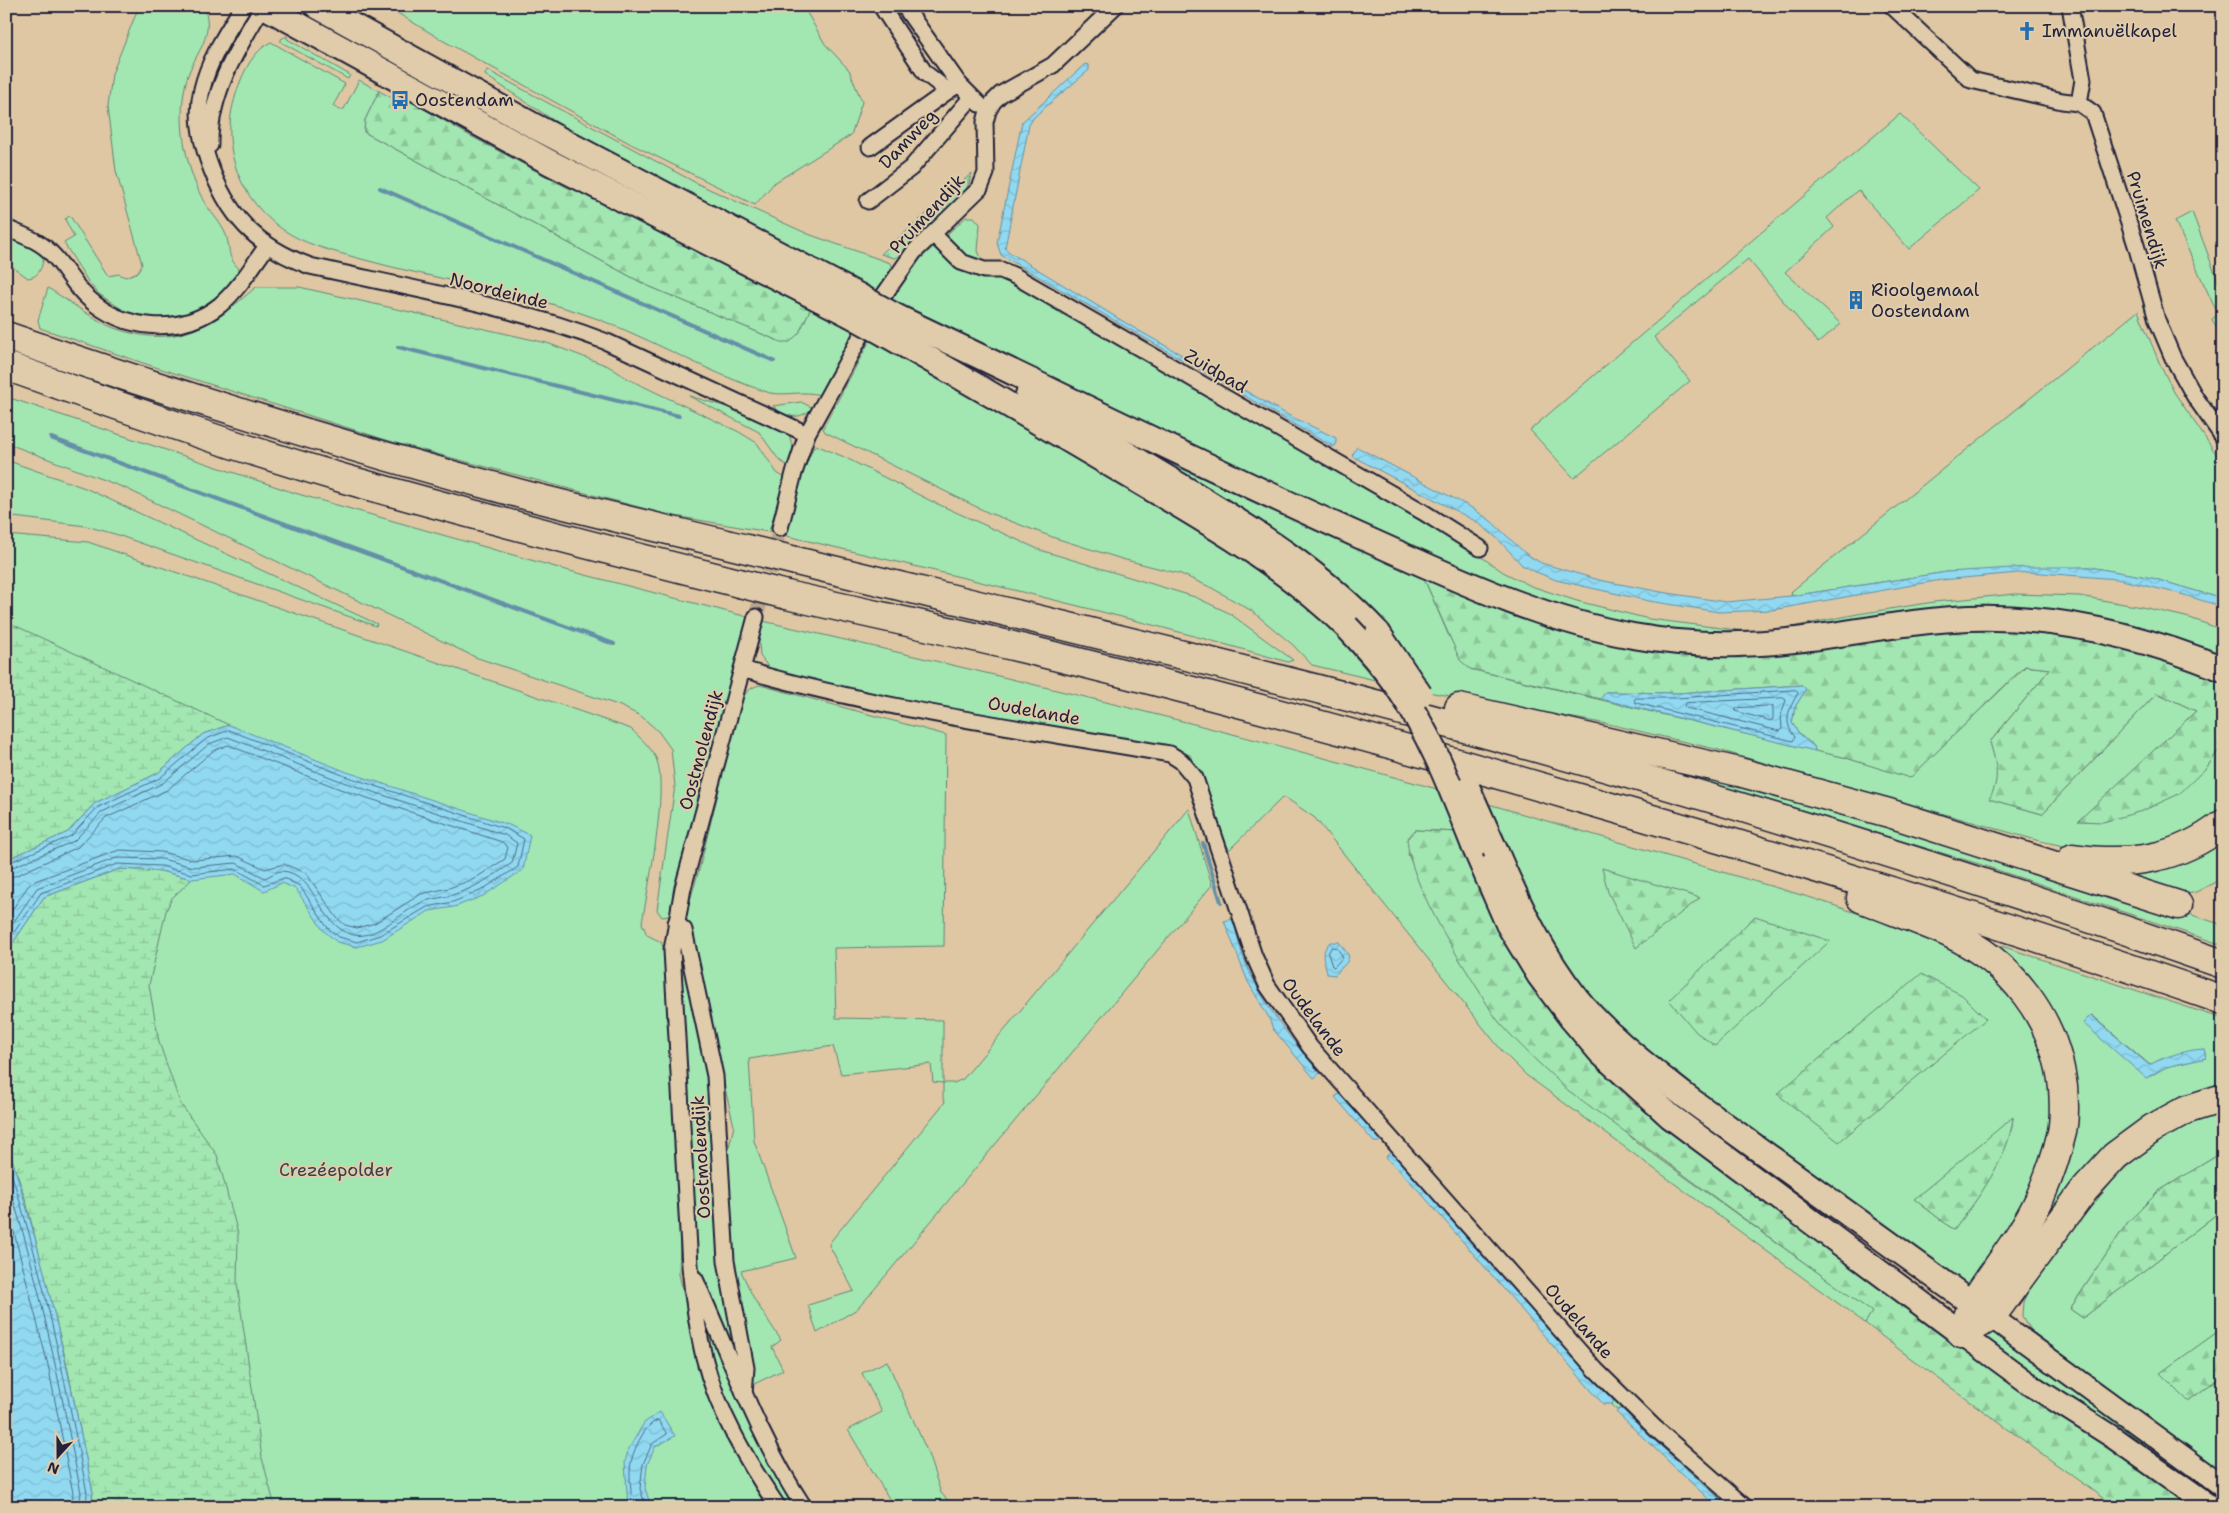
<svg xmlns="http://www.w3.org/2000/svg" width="2229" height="1513" font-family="'Shantell Sans',sans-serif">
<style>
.green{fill:#a2e6b1;stroke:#628476;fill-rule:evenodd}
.forest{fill:url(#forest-firs);stroke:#628476}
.wetland{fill:url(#wetland-marsh);stroke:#628476}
.water{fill:url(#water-waves);stroke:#6490a8}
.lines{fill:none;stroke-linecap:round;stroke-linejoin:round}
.shore{stroke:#4e6b84;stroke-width:1}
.stream{stroke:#6490a8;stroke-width:4}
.minor-tunnel{stroke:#b8a68d;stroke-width:15;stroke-dasharray:15 8;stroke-linecap:butt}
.minor-casing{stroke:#22223b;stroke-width:19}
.secondary-casing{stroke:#22223b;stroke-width:25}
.primary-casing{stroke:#22223b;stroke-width:28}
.motorway-casing{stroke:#22223b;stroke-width:31}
.minor{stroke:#e0ccaa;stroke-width:15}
.secondary{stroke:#e0ccaa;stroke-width:21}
.primary{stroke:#e0ccaa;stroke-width:24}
.motorway{stroke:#e0ccaa;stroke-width:28}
.primary-bridge-casing{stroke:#22223b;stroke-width:28;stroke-linecap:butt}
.motorway-bridge-casing{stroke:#22223b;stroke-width:31;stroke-linecap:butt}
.primary-bridge{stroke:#e0ccaa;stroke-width:24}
.motorway-bridge{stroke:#e0ccaa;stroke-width:28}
.labels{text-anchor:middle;stroke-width:4;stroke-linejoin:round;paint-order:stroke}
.poi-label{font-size:18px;fill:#22223b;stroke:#e0ccaa;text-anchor:start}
.street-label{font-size:18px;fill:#22223b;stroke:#e0ccaa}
.park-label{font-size:18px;fill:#353f4d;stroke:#e0ccaa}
</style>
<defs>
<pattern id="forest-firs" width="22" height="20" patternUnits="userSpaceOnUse" patternTransform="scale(1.25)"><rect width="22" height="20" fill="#a2e6b1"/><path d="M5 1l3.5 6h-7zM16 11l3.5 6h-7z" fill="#8bc599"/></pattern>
<pattern id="wetland-marsh" width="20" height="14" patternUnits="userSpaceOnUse" patternTransform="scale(1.25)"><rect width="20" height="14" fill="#a2e6b1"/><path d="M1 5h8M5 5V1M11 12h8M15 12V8" fill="none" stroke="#8bc599"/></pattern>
<pattern id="water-waves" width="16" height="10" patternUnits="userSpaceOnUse" patternTransform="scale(1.25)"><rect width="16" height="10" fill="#90d9f1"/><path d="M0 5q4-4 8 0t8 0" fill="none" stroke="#7cbad0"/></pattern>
</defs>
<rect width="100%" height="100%" fill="#dec7a2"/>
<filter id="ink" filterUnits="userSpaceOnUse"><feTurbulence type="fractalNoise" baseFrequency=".02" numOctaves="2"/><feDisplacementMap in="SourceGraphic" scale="10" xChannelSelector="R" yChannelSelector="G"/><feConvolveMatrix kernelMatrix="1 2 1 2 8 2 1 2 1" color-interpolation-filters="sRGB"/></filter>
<g filter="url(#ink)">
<!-- green -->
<g class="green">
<path d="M139 6H204C215 38 196 50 187 78 176 118 184 163 203 200 209 211 221 222 226 235 232 254 225 255 242 272L222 295 199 311 177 320 135 318 99 294 89 283 64 243 74 237 65 219 70 216 108 276 119 274 125 277 138 272 142 264 116 171 108 106 112 74Z"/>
<path d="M386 6H803L825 44 849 70 862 102 851 135 774 183 755 205 631 144 442 40Z"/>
<path d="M287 36V39L350 75 348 79 281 42V39Z"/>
<path d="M271 42 345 84 333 106 340 110 344 109 359 80 379 91 365 120 364 132 646 285 781 342 799 333 813 303 855 330 823 393 820 395C803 390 787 396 770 393 703 372 642 332 575 311 506 289 434 279 365 260 340 253 312 247 290 234 247 209 222 159 232 109 238 84 248 54 271 42Z"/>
<path d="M487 70 698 184 808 234 890 263 893 268 877 295 591 145 485 75Z"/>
<path d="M1900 114 1979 190 1909 249 1858 190 1827 218 1834 227 1785 272 1841 324 1818 343 1748 259 1654 337 1690 381 1574 478 1530 430Z"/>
<path d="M2192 212 2221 289H2223V340L2212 319 2219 314 2214 306 2175 221Z"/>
<path d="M966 217H974L980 224 978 251 983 263 996 276 1067 314 1480 556 1503 572 1531 586 1577 601 1649 619 1761 633 1858 614 1934 602 2015 594 2079 596 2147 608 2190 618 2223 630V660L1840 628 1710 636 1657 631 1574 614 1438 564 889 302 917 262Z"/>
<path d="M6 235 32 246 44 256C42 266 40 277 28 278L6 262Z"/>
<path d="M256 287H299L547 343 608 366 630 380 739 432 757 443 777 473 785 478 769 532 669 515 399 444 149 365 40 328 38 320 48 288C66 299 97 322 114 328 177 350 211 326 256 287Z"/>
<path d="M2138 311 2159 362 2174 392 2223 464V599L2152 578 2089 567 1947 572 1791 596 1792 591Z"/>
<path d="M870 340 912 354 1146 489 1315 609 1375 680 1312 665 1293 645 1252 611 1212 588 1181 574 1122 559 1055 538 989 513 825 432 823 428Z"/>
<path d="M1023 383 1133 438 1227 489 1318 530 1422 574 1448 634 1470 669 1843 757 1910 777 2026 666 2050 669 1990 742C1997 765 2001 777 1990 799L2042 814 2157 693 2196 711 2079 821 2207 767 2223 744V812L2170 846 2096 853 2036 840 1715 749 1613 725 1428 692Z"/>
<path d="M689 396 758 416 789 434 794 452 788 466 779 460 759 432Z"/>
<path d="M13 399 298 494 566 570 748 617 674 911 669 916 662 917 657 910 675 786 671 749 658 731 641 716 618 705 475 657 125 488 6 443V406Z"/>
<path d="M801 402 813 408C799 420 787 419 773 406Z"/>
<path d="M816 445 844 457 931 501 1040 550 1195 597 1229 613 1293 660 1288 662C1121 614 952 575 783 535L801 477 813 448Z"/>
<path d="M6 460 85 488 377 624 376 626 115 534 86 526 6 516Z"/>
<path d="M6 535 88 542 631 729C640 738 650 746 656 758 669 788 648 887 642 923L647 935 661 942 664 950 680 1238 679 1274 699 1362 771 1507H6Z"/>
<path d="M763 621C989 673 1214 726 1437 789L1457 832 1415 830 1408 854 1427 899 1461 962 1635 1141 1873 1312 1865 1323 1526 1075 1502 1051 1315 818 1286 798 1283 797 1229 850 1190 755 1152 745 948 710 798 678 769 668 760 656 759 642Z"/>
<path d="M760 685 946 735 944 946 834 948 836 1018 943 1020V1083H954L963 1079 1189 809 1212 885 867 1298 857 1309 817 1333 808 1305 854 1291 829 1245 831 1241 945 1102 943 1098V1083L933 1082 931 1064 841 1074 833 1046 749 1059 754 1141 796 1258 741 1271 754 1299 781 1340 772 1347 783 1370 752 1385 730 1270 725 1164 734 1126 686 924V914L699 870 737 716C741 702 743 689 760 685Z"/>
<path d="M1496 724 1899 821 2223 925V945L1979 864 1678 774Z"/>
<path d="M1485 803 1815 899 1889 924 1939 944 1974 962 2001 982 2022 1007 2036 1033 2052 1086V1134L2020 1214 1980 1276 1970 1282 1962 1283 1676 1082 1605 1015 1569 971 1520 888ZM2013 1118C2010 1155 1976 1201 1954 1230L1914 1199Z"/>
<path d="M2223 834V878L2196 892 2179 896 2095 870Z"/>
<path d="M1968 935 2223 1019V1089L2189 1097 1996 1298 2071 1083ZM2092 1015 2150 1065 2161 1059 2204 1049 2206 1058 2166 1067 2147 1078Z"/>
<path d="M678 944 710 1078 740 1373 695 1270Z"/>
<path d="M1665 1100C1723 1134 1776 1175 1829 1217L1736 1156Z"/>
<path d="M2223 1111V1152L2159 1191 2128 1222 2070 1309 2083 1318 2223 1209V1328L2161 1373 2188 1401 2223 1375V1479L2161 1428 2030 1330 2022 1316 2023 1302 2037 1272 2117 1176 2151 1144 2176 1126Z"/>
<path d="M698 1305 734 1381 800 1507H783L744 1444 720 1388Z"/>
<path d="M1992 1330 2223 1491V1503L2186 1485 1985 1339 1987 1333Z"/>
<path d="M887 1361 927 1451 941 1493 954 1507H894L848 1430 882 1412 862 1373Z"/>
<path d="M1616 1396 1738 1507H1729L1645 1432 1621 1408 1617 1410 1611 1405Z"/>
</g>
<!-- forest -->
<g class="forest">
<path d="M379 91 403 104 406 98 465 133 568 188 610 199 813 303 799 333 790 342H781L646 285 364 132 365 120Z"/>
<path d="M972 173 969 183 961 201 906 253 894 258 881 254Z"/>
<path d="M1422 574 1630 647 2009 627 2070 631 2223 674V744L2207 767 2179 794 2142 811 2103 822 2078 821 2196 711 2157 693 2042 814 1989 799C2001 780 1996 763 1990 742L2050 669 2025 666 1910 778 1843 757 1815 751 1814 746 1801 736 1792 723 1795 707 1806 689 1802 685 1677 693 1606 692 1601 699 1470 669 1460 660Z"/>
<path d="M1415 830 1457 832 1566 1029 1589 1058 1631 1101 1991 1366 2118 1445 2193 1507H2115L1909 1357 1865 1323 1872 1312 1569 1091C1545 1069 1521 1047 1499 1022 1490 1011 1484 998 1476 986 1453 949 1410 883 1407 839Z"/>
<path d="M1602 868 1700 898 1636 948 1608 892Z"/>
<path d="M1755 916 1830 941 1715 1046 1696 1032 1669 1000Z"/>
<path d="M1921 974 1962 995 1986 1019 1839 1142 1777 1094Z"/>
<path d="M2013 1117C2010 1156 1977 1200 1954 1230L1914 1199Z"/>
<path d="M2223 1152V1209L2083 1318 2070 1309 2128 1222 2159 1191Z"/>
<path d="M2223 1328V1375L2188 1401 2160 1373Z"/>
</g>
<!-- wetland -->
<g class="wetland">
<path d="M6 622 16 626 229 725 203 734 158 773 95 803 68 832 6 860Z"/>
<path d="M119 869 161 871 192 879 172 898 166 911 149 985 159 1042 180 1103 217 1155 238 1234 237 1283 262 1458 275 1507H90L93 1493 66 1361 26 1201 6 1141V953L44 897Z"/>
</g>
<!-- water -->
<g class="water">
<path d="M1085 64 1089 65V70L1034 117 1029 125 1005 248 1009 252 1134 328 1288 415 1336 438V445L1333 447 1001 255 997 243 1022 122Z"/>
<path d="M1357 447 1472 508 1491 521 1525 553 1541 563 1599 580 1661 592 1726 602 1791 596 1947 572 2028 567H2090L2152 578 2223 599V607L2181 594 2117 579 2029 572 1941 580 1772 610 1719 612 1649 601 1556 580 1531 570 1522 565 1498 539 1477 522 1352 456Z"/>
<path d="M1802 685 1806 689 1795 707 1792 723 1801 736 1814 746 1815 751 1601 699 1605 692 1677 693Z"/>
<path d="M229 725 347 772 509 825 530 835 523 870 483 896 454 907 429 911 382 940 357 947 337 942 323 930 296 889 282 883 264 891 235 874 192 879 161 871 119 869 44 897 6 953V860L68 832 95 803 158 773 203 734Z"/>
<path d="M1233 919C1237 934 1240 950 1246 964 1263 1004 1291 1040 1320 1073L1314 1078 1273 1029 1269 1018 1248 982 1224 921Z"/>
<path d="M1330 942H1339L1349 956 1347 962 1335 975 1327 974C1325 957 1318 957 1330 942Z"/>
<path d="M2091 1015 2149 1065C2167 1056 2184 1050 2204 1049L2206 1058 2166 1067 2146 1078 2083 1023Z"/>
<path d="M1340 1093 1382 1139 1379 1142H1374L1335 1097Z"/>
<path d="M6 1141C44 1256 69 1374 93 1493L90 1507H6Z"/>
<path d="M1392 1150 1608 1395 1614 1402 1611 1404H1603L1420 1192 1386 1157Z"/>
<path d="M1621 1408 1645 1432 1729 1507H1717L1616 1412Z"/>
<path d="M660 1412 675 1436 655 1447 647 1465 645 1488 651 1507H628L625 1463 628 1450 644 1423Z"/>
</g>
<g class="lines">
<!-- shore -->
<g class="shore">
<path d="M1796 690 1798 693C1789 709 1782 721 1795 737L1793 741 1636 703 1634 700 1636 698H1677Z"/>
<path d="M1783 698 1786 700 1781 715 1782 729 1779 731 1686 708 1684 706 1686 703Z"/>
<path d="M1773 706V719L1771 721 1735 711 1737 708Z"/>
<path d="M6 864 71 836 98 807 160 778 206 739 229 730 345 776 507 829 524 839 518 867 480 891 453 902 427 907 380 935 357 942 339 937 327 927 300 886 284 878 264 885 235 869 192 874 161 866 117 864 41 893 6 944"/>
<path d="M6 870 74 841 102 812 163 783 209 744 228 737 343 782 505 835 517 843 512 863C493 876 474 889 452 895 443 898 434 898 425 901 405 908 377 940 354 935 318 927 317 873 282 871 276 871 270 876 265 878L236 863 193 867 162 859 116 858 37 888 6 933"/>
<path d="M6 877 15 876 78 847 106 818 167 790 213 751 228 745 340 789 502 842 508 847 505 859 474 879 449 888 421 894 375 923 357 928 345 925 337 918 306 873 284 864 265 869 237 856 193 860 162 852 119 850 35 881 28 886 6 919"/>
<path d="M1332 947 1337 948 1343 957 1334 967 1332 966 1328 954Z"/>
<path d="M6 1157C42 1266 65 1380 87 1493L86 1507"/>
<path d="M6 1177C40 1280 60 1387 81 1493L79 1507"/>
<path d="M6 1201 48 1365 73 1493 72 1507"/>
<path d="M632 1507C631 1478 625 1467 640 1439 645 1430 649 1424 658 1420L667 1434 652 1444 643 1464 640 1489 646 1507"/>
</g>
<!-- stream -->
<g class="stream">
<path d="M380 188 774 361"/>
<path d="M398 347 679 416"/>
<path d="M51 438 614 644"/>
<path d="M1203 843 1221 902"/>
</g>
<!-- minor-tunnel -->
<path class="minor-tunnel" d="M756 617 780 528"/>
<!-- minor casing -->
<g class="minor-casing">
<g id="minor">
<path d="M243 6C227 32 209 59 202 89 196 114 200 136 208 160 227 215 255 246 310 266 408 288 513 306 607 342L807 434"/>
<path d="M881 6 925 73 948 91 959 84"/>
<path d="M904 6 959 84 979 104"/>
<path d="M1892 6 1971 80 2062 101 2079 103 2093 113 2136 245 2157 320 2173 358 2195 397 2223 437"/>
<path d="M2070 6 2083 80 2079 103"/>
<path d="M210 145C209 94 237 49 263 6"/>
<path d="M870 147 948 91"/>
<path d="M868 201 911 168 971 98"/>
<path d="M6 228C22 235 41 241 52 254 66 268 73 285 88 298 123 331 181 336 220 305 239 289 253 265 267 246"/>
<path d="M933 234 961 262 984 270H1001L1015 276 1423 512 1480 548"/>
<path d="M884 295 914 252 980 188 986 173 985 122 988 111 993 102 1001 94 1053 65 1115 6"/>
<path d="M780 528 794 473 807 434 862 334"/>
<path d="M756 617 683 888 672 950 690 1266C693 1297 697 1327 704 1357 717 1411 747 1461 778 1507"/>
<path d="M742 669C882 710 1027 729 1170 754L1181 761 1195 778 1254 956 1267 985 1310 1047 1596 1370 1655 1428 1745 1507"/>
<path d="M676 923 684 930 715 1076 726 1261 746 1368 744 1394"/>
<path d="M695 1279C730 1356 757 1436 804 1507"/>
</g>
</g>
<!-- secondary casing -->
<g class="secondary-casing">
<g id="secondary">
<path d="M1979 1308 2223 1486"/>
<path d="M1962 1334 2034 1387 2111 1436 2211 1507"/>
</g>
</g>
<!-- primary casing -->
<g class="primary-casing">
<g id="primary">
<path d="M264 6 549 162 849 314"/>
<path d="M317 6 536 127 859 296"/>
<path d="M897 317C1052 390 1205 467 1362 537 1450 576 1538 619 1633 636 1667 642 1703 645 1738 644 1816 643 1891 621 1969 618 2057 615 2142 636 2223 669"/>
<path d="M887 335C972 383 1056 432 1140 482 1213 525 1286 567 1347 627"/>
<path d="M1028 395C1080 426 1132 457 1184 488 1255 531 1321 572 1378 633"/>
<path d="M1474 846 1508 924 1539 975 1572 1019 1601 1053 1670 1116 1962 1334"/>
<path d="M1496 852C1518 903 1542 955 1577 999 1608 1037 1647 1066 1685 1096L1973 1304"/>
</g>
</g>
<!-- motorway casing -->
<g class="motorway-casing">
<g id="motorway">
<path d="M6 336C177 395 350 448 525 495 599 514 673 531 747 549"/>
<path d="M6 366C118 406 231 446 345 479 476 516 607 550 739 583"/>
<path d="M796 561C1018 615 1241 667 1461 727 1718 797 1972 876 2223 964"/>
<path d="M787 595C865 613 943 629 1021 648 1208 693 1394 744 1579 798 1795 860 2010 926 2223 1000"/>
<path d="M1459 708 1739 772 1889 813 2178 905"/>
<path d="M2073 858C2129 866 2178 860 2223 824"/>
<path d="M1861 898C1890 910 1920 920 1949 933 2011 962 2055 1018 2063 1087 2064 1102 2065 1117 2062 1132 2057 1154 2048 1179 2039 1200 2022 1237 1995 1268 1974 1302 1969 1312 1966 1324 1962 1334"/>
<path d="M1962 1334 1991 1317 2085 1189 2115 1156 2153 1128 2188 1109 2223 1098"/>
</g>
</g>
<!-- minor -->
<use href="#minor" class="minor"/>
<!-- secondary -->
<use href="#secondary" class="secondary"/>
<!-- primary -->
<use href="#primary" class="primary"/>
<!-- motorway -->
<use href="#motorway" class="motorway"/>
<!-- primary-bridge casing -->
<g class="primary-bridge-casing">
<g id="primary-bridge">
<path d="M859 296 897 317"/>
<path d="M849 314 887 335"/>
<path d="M1347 627C1365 646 1382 665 1397 686 1431 735 1452 791 1474 846"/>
<path d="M1378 633 1420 695"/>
<path d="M1468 789 1496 852"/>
</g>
</g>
<!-- motorway-bridge casing -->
<g class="motorway-bridge-casing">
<g id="motorway-bridge">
<path d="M747 549 796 561"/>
<path d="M739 583 787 595"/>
</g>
</g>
<!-- primary-bridge -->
<use href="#primary-bridge" class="primary-bridge"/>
<!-- motorway-bridge -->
<use href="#motorway-bridge" class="motorway-bridge"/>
</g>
</g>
<!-- icons -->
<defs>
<g id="church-bare" transform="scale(1.5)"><path d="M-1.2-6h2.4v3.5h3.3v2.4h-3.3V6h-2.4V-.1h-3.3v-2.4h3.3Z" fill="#1f6fb2" stroke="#e0ccaa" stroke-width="2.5" paint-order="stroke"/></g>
<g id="bus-bare" transform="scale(1.5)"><path d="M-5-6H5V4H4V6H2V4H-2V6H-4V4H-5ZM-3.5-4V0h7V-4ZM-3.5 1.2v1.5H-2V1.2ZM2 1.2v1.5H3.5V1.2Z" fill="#1f6fb2" stroke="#e0ccaa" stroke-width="2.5" paint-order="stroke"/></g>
<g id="building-bare" transform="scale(1.5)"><path d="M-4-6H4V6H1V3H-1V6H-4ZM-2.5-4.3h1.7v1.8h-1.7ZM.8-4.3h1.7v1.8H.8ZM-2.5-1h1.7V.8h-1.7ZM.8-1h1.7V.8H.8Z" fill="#1f6fb2" stroke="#e0ccaa" stroke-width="2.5" paint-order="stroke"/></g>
</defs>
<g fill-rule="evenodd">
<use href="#church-bare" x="2027" y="31"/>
<use href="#bus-bare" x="400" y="100"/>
<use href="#building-bare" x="1856" y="300"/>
</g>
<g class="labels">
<!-- poi labels -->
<g class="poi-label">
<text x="2042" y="37">Immanuëlkapel</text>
<text x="415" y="106">Oostendam</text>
<text x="1871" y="296">Rioolgemaal<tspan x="1871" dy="21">Oostendam</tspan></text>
</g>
<!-- street labels -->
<g class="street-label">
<text transform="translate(908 139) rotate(-46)" y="6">Damweg</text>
<text transform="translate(927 214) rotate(-47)" y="6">Pruimendijk</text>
<text transform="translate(2147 220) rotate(73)" y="6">Pruimendijk</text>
<text transform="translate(499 291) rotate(14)" y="6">Noordeinde</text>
<text transform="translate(1216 371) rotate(30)" y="6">Zuidpad</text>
<text transform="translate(1034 711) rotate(10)" y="6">Oudelande</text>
<text transform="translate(701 750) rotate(-75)" y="6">Oostmolendijk</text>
<text transform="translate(1314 1017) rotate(53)" y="6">Oudelande</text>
<text transform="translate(701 1157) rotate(-93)" y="6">Oostmolendijk</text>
<text transform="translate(1579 1321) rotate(49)" y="6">Oudelande</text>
</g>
<!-- park labels -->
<g class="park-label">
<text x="336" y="1176">Crezéepolder</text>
</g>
</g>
<!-- margin -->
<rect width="2229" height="1513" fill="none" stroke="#e0ccaa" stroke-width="25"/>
<rect x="12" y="12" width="2204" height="1488" fill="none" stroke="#22223b" stroke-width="2" filter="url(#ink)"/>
<!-- north arrow -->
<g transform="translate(58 1456) rotate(201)" stroke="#e0ccaa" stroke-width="4" paint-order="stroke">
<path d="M0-4L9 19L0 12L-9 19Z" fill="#22223b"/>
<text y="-8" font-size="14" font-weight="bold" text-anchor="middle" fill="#22223b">N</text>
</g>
</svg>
